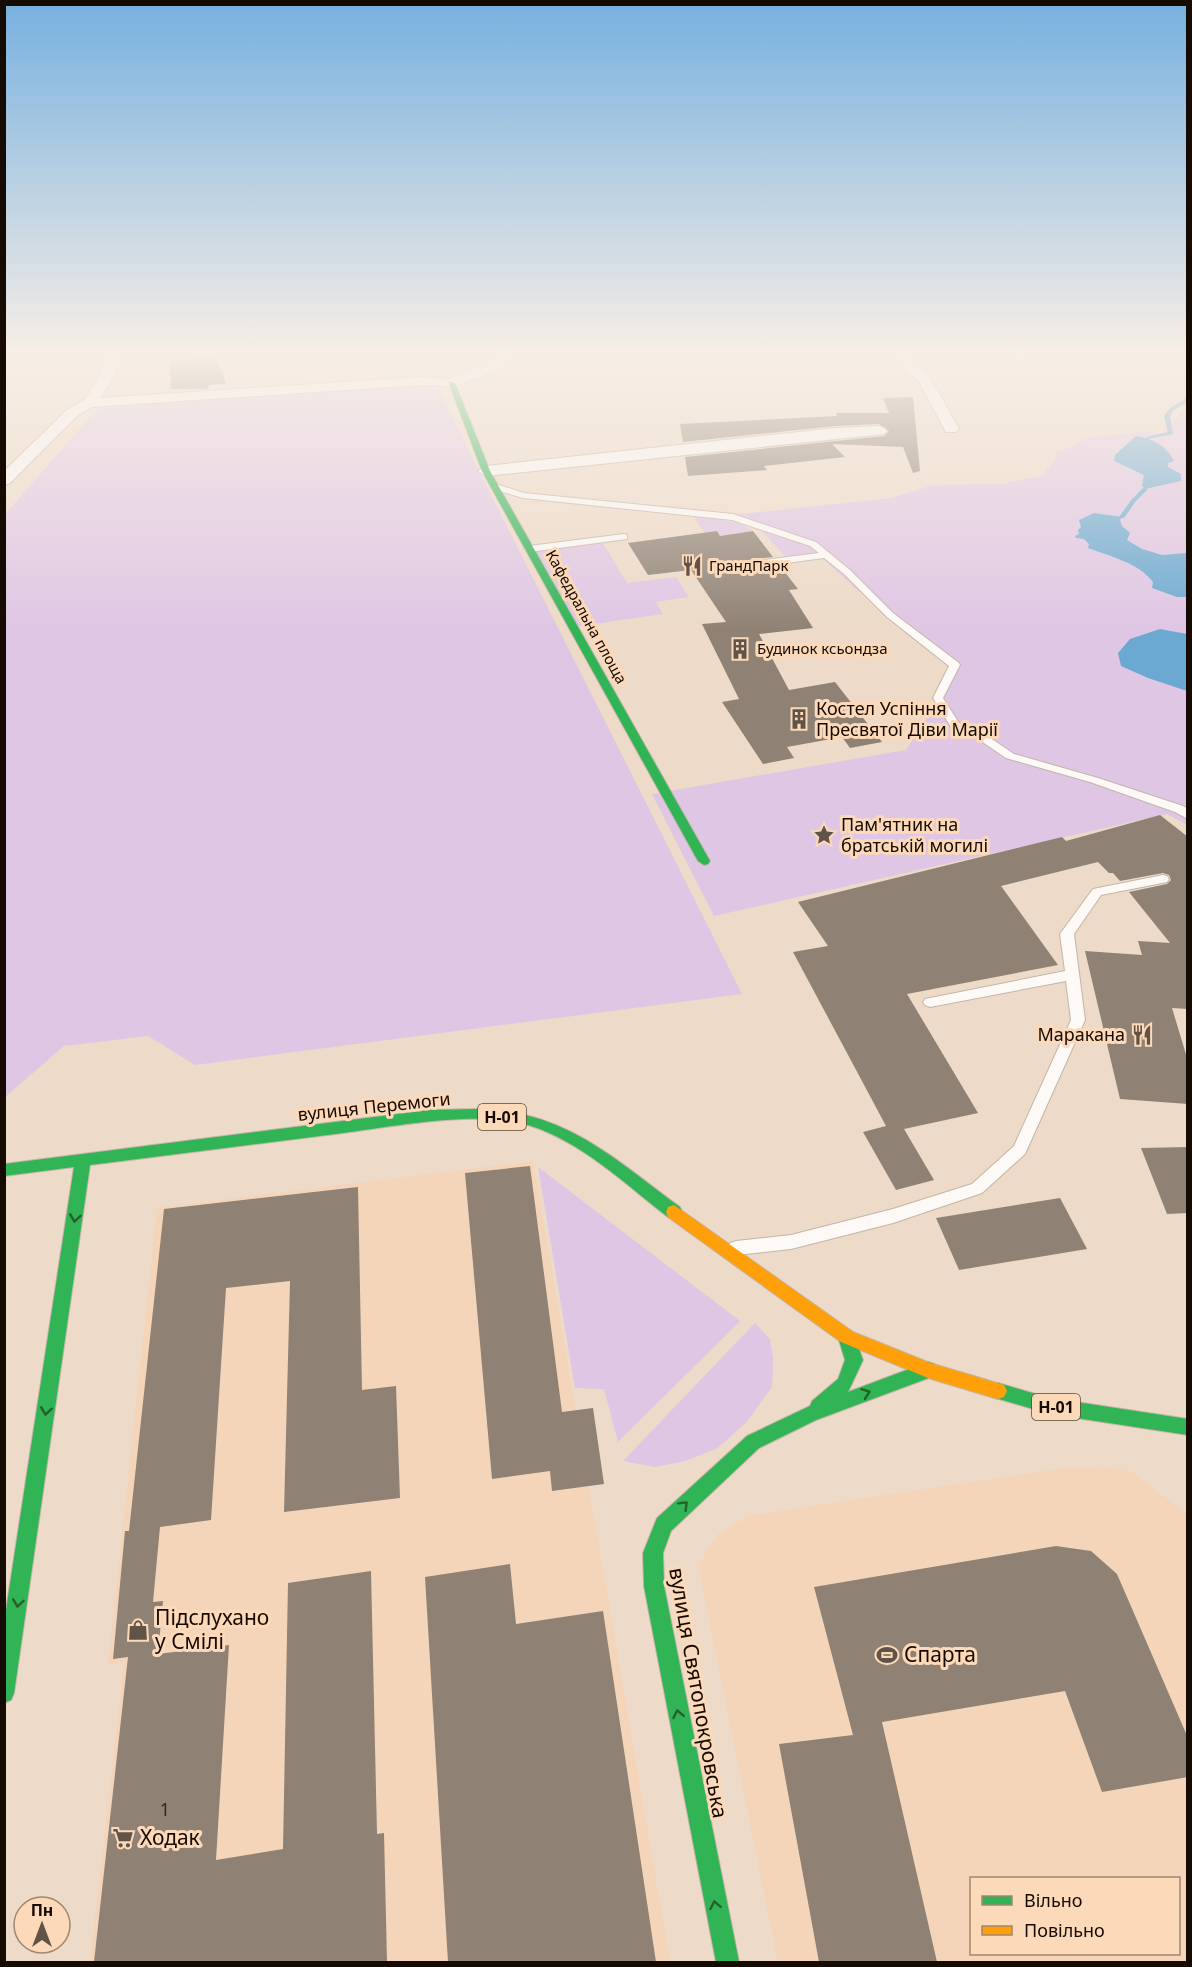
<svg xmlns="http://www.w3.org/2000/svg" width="1192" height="1967" font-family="'Noto Sans',sans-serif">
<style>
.built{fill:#f4d5b9;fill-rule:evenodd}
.green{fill:#dfc6e4}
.water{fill:#6ca9d2}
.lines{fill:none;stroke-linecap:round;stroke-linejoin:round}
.stream{fill:#6ca9d2;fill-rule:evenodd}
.building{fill:#8f8174}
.lane-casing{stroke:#c4b5a7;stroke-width:2}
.street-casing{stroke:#c4b5a7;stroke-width:2}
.fast-casing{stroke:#c4b5a7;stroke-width:2}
.slow-casing{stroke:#c4b5a7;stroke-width:2}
.lane{fill:#fcf9f7;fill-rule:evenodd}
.street{fill:#fcf9f7;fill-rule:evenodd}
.fast{fill:#30b455;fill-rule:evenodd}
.slow{fill:#ff9f0a;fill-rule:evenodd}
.oneway{stroke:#23602c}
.labels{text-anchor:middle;stroke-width:6;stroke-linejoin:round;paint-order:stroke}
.far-poi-label{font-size:15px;fill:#160b02;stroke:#fcd9b9;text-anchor:start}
.far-street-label{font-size:15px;fill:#160b02;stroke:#fcd9b9}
.shield{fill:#fcd9b9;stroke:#5b4939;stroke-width:1.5}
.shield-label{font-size:16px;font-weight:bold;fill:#160b02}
.poi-label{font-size:18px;fill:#160b02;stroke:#fcd9b9;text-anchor:start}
.street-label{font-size:18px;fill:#160b02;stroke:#fcd9b9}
.near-number-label{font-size:18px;fill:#34281e}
.near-poi-label{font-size:21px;fill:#160b02;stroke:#fcd9b9;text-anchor:start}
.near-street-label{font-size:21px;fill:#160b02;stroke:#fcd9b9}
</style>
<rect width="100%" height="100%" fill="#eddac8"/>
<!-- built -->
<g class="built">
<path d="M533 1161 670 1962H90L124 1662 108 1665 157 1208Z"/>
<path d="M1063 1468 1128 1469 1187 1514V1962H778L698 1565 718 1534 748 1516ZM972 1878H1178V1954H972Z"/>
</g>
<!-- green -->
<g class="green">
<path d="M413 384 438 389 742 994 195 1065 148 1036 64 1046 5 1097 4 517 7 512 97 409 233 396Z"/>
<path d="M1187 405V825L1167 814 714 916 652 794 906 750 961 665 856 589 820 556 788 560 763 532 764 530 724 516 892 498 933 485 1001 484 1042 476 1057 457 1054 452 1072 447 1087 438 1139 432 1164 433Z"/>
<path d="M711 517 741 524 753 531 720 536 717 531 705 533 694 518Z"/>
<path d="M601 540 627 583 676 577 689 597 656 602 663 614 573 627 529 549Z"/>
<path d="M538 1167 740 1321 618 1442 604 1389 575 1388Z"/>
<path d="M755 1323 770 1339 773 1358 772 1387 746 1423 716 1449 685 1461 655 1467 623 1461Z"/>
</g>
<!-- water -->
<g class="water">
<path d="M1136 436C1152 438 1167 446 1174 461L1168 463V467L1181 474V481L1145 489 1142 486 1144 475 1114 461 1115 455Z"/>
<path d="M1094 513 1122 517 1120 520 1122 526 1130 533 1127 540 1142 549 1162 555 1187 553V597H1177L1152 588 1153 582C1139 563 1109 556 1088 548L1089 544 1084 539 1076 538 1075 536 1079 534 1078 530 1081 527 1079 520Z"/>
<path d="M1160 629 1187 634V691L1148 678 1121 666 1118 653 1130 639Z"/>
</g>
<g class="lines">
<!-- stream -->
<g class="stream">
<path d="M1188 397V402L1174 410 1170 416 1173 434 1147 439V437L1168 432 1164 416 1170 408Z"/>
<path d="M1143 488 1148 489 1136 501 1124 518H1120L1119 517 1132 499Z"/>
</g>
</g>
<!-- building -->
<g class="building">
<path d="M216 356 226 384 209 385 208 389H171L170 361Z"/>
<path d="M913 397 920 471 913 473 903 447 832 444 845 457 764 466 767 470 688 476 685 457 884 436 889 431 879 424 836 426 683 442 680 424 837 416 836 413H889L883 398Z"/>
<path d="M717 531 720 536 753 531 773 557 748 560 741 566 748 570 780 566 798 589 789 590 813 628 759 634 789 690 835 682 882 742 850 748 842 737 787 747 794 758 763 764 722 702 739 699 702 624 726 622 691 570 648 575 628 543Z"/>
<path d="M1160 815 1188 837V1009L1172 1008 1188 1061V1104L1120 1099 1085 951 1142 955 1138 941 1170 943 1129 892 1167 884 1171 880 1169 875 1163 873 1120 881 1113 873H1109L1098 862 1001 886 1058 965 907 994 978 1113 904 1129 934 1180 896 1190 863 1132 886 1126 793 952 828 946 798 902 1062 837 1066 841Z"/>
<path d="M1188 1147V1213L1167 1214 1141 1148Z"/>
<path d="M530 1166 562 1412 593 1408 604 1484 552 1491 550 1471 492 1479 465 1173Z"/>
<path d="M358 1187 362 1390 396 1386 400 1498 284 1512 290 1281 226 1288 211 1520 160 1527 153 1602 163 1601 158 1654 229 1645 216 1860 283 1849 288 1583 371 1571 377 1834 384 1833 387 1962H94L128 1657 113 1659 125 1531H129L164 1209Z"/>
<path d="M1060 1198 1087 1249 959 1270 936 1218Z"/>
<path d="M1056 1546 1091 1551 1117 1574 1188 1738V1777L1102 1792 1065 1691 882 1722 937 1962H819L779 1744 853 1735 814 1587Z"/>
<path d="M510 1564 516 1624 603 1611 656 1962H448L425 1577Z"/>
</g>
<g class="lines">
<!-- lane casing -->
<g class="lane-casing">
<g id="lane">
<path d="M496 484 524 493 733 514 816 542 850 570 893 613 959 663 960 665 943 698 959 723 986 735 1014 754 1098 778 1183 806 1188 809V819L1175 812 1090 782 1006 758 978 739 951 727 933 698 949 666 887 617 844 574 824 558 748 568 743 565 748 562 819 553 810 546 732 520 523 498 493 489 492 487Z"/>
<path d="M624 534 627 535V539L529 552 524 549 529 546Z"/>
<path d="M1163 875 1167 876 1169 879 1167 882 1101 895 1074 934 1085 1020 1025 1154 982 1193 893 1223 791 1249 736 1255 730 1253 728 1248 730 1243 736 1241 791 1235 893 1209 972 1184 1014 1146 1071 1020 1066 981 930 1007 925 1005 923 1002 925 999 1065 971 1060 934 1093 889Z"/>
</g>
</g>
<!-- street casing -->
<g class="street-casing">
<g id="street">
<path d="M108 356H122L112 380 100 398 421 377 449 379 501 356H519L494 371 456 386 421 385 92 407 77 416 10 483 4 485V471L67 410 84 400 98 380Z"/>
<path d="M890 356H905L930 377 959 429 956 432H946L919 382Z"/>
<path d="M879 426 884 428 887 431 884 434 486 476 478 471 486 466 836 428Z"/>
</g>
</g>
<!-- fast casing -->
<g class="fast-casing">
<g id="fast">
<path d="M448 381 455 383 490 471 710 861 708 864 704 865 698 861 482 471Z"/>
<path d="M478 1109C565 1110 614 1159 680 1207L682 1212 680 1217 674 1219 668 1217C625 1184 581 1141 528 1125 476 1110 397 1126 343 1133 258 1144 174 1154 90 1165L14 1693 11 1700 4 1703V1623L74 1167 4 1176V1164L430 1110Z"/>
<path d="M847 1329 853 1332 863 1360 848 1392 928 1362 934 1364 937 1370 934 1376 816 1420 759 1448 671 1531 663 1553 664 1586 739 1962H716L644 1586 643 1553 657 1518 747 1436 810 1406 812 1401 838 1379 845 1360 838 1337 841 1332Z"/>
<path d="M998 1383 1050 1398 1188 1419V1435L1050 1414 992 1397 989 1391 992 1385Z"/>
</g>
</g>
<!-- slow casing -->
<g class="slow-casing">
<path id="slow" d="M674 1205 853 1332 930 1363 1004 1385 1007 1391 1004 1397 998 1399 928 1378 841 1342 668 1217 666 1212 668 1207Z"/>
</g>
<!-- lane -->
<use href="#lane" class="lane"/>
<!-- street -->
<use href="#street" class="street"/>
<!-- fast -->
<use href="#fast" class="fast"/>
<!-- slow -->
<use href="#slow" class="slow"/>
</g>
<!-- one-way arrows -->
<defs><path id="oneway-chevron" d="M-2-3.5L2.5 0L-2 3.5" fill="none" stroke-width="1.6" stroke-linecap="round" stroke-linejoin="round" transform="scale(1.5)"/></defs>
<g class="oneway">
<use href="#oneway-chevron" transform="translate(75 1218) rotate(98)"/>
<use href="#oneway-chevron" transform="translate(866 1393) rotate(-20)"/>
<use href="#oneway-chevron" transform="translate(46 1411) rotate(98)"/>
<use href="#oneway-chevron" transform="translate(684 1505) rotate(-45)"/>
<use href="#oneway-chevron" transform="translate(18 1603) rotate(98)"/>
<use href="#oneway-chevron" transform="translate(678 1714) rotate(-101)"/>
<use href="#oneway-chevron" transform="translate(715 1905) rotate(-101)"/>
</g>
<!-- sky -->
<linearGradient id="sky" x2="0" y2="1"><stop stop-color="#76b0df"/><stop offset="0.56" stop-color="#f7eee6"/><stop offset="1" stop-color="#f7eee6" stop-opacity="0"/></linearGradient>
<rect width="1192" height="631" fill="url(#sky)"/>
<!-- icons -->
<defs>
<g id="restaurant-bare" transform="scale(1.62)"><path d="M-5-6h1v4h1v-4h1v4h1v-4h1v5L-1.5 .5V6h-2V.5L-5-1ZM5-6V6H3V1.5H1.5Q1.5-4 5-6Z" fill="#615347" stroke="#fcd9b9" stroke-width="2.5" paint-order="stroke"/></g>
<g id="building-bare" transform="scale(1.62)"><path d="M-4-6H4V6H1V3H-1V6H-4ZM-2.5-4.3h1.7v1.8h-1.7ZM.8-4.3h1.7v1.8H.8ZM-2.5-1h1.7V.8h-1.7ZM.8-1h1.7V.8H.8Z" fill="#615347" stroke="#fcd9b9" stroke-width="2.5" paint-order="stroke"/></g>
<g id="sight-bare" transform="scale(1.62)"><path d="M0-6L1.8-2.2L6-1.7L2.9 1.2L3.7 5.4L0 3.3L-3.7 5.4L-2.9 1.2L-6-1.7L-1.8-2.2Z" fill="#615347" stroke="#fcd9b9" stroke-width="2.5" paint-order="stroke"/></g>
<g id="shop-bare" transform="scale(1.62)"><path d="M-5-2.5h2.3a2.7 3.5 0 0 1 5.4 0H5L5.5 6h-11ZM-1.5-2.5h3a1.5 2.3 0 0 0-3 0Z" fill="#615347" stroke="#fcd9b9" stroke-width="2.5" paint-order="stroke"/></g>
<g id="stadium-bare" transform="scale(1.62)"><path d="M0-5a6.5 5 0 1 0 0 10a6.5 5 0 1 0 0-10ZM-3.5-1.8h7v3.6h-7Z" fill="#615347" stroke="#fcd9b9" stroke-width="2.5" paint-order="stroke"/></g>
<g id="supermarket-bare" transform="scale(1.62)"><path d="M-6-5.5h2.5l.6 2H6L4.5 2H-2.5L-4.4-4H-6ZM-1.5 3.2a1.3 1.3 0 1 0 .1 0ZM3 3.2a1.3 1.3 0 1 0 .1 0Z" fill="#615347" stroke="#fcd9b9" stroke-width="2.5" paint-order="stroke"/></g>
</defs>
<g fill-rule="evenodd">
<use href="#restaurant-bare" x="692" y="566"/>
<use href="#building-bare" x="740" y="649"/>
<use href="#building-bare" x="799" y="719"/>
<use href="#sight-bare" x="824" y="835"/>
<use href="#restaurant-bare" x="1142" y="1035"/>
<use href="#shop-bare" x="138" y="1630"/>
<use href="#stadium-bare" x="887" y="1655"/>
<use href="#supermarket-bare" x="123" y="1838"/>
</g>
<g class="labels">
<!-- far-poi labels -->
<g class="far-poi-label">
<text x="709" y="571">ГрандПарк</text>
<text x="757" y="654">Будинок ксьондза</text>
</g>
<!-- far-street labels -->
<g class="far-street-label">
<text transform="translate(586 617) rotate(61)" y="5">Кафедральна площа</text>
</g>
<!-- shield labels -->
<g class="shield">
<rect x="478" y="1104" width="48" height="26" rx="4.5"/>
<rect x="1032" y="1394" width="48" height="26" rx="4.5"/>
</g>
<g class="shield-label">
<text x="502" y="1123">Н-01</text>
<text x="1056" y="1413">Н-01</text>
</g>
<!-- poi labels -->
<g class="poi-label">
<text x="816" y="715">Костел Успіння<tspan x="816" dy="21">Пресвятої Діви Марії</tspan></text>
<text x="841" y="831">Пам'ятник на<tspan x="841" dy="21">братській могилі</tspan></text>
<text x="1125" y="1041" text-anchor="end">Маракана</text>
</g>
<!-- street labels -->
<g class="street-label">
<text transform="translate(374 1107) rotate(-6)" y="6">вулиця Перемоги</text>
</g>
<!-- near-number labels -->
<g class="near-number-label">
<text x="165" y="1816">1</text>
</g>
<!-- near-poi labels -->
<g class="near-poi-label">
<text x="155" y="1625">Підслухано<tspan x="155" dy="24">у Смілі</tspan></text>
<text x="904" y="1662">Спарта</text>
<text x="140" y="1845">Ходак</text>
</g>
<!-- near-street labels -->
<g class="near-street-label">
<text transform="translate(698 1693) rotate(80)" y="7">вулиця Святопокровська</text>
</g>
</g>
<!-- border -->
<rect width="1192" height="1967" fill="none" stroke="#160b02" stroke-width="12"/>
<!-- legend -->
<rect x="970" y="1877" width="210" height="78" fill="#fcd9b9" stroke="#a08770" stroke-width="1.5"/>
<rect x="982" y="1896" width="30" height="9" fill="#30b455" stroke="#a08770" stroke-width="1.5"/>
<text x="1024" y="1907" font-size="18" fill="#160b02">Вільно</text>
<rect x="982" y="1926" width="30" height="9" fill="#ff9f0a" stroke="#a08770" stroke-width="1.5"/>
<text x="1024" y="1937" font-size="18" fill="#160b02">Повільно</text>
<!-- north arrow -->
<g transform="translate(42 1925)"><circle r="28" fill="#fcd9b9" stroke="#a08770" stroke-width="1.5"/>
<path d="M0-4.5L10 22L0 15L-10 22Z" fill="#615347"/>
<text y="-9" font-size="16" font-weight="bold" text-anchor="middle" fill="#160b02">Пн</text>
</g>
</svg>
